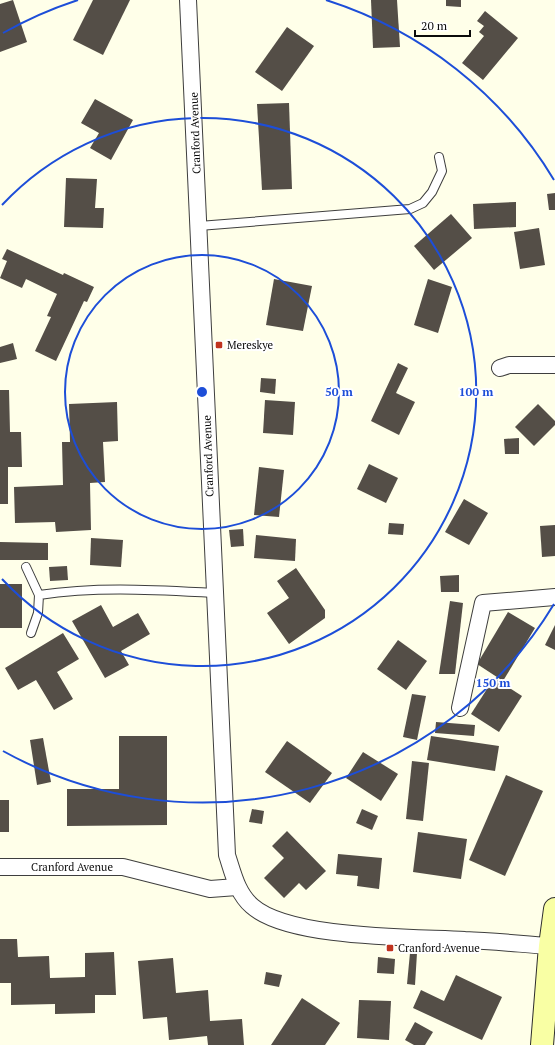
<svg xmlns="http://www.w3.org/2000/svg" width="555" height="1045" font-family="'PT Serif',serif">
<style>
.building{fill:#544e47}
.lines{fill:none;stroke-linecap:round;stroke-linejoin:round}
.lane-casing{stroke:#3e3e3e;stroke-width:10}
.street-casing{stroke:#3e3e3e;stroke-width:18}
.secondary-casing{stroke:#2d2d2d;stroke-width:24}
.lane{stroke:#fff;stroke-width:8}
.street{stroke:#fff;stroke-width:16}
.secondary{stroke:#f9ffa4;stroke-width:22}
.ring{fill:none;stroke:#1d4ed8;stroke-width:2}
.poi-dot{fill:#c0331e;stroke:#fff;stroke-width:1.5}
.labels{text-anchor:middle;stroke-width:4;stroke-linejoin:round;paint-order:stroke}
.street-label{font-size:11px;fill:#0b0b0b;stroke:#fff}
.poi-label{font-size:11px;fill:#0b0b0b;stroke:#fff;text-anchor:start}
.centre{fill:#1d4ed8;stroke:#fff;stroke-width:2}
.ring-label{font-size:12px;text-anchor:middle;font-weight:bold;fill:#1d4ed8;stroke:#fff;stroke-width:4;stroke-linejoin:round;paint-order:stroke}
</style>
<rect width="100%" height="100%" fill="#ffffe9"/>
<!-- building -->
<g class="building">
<path d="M13 0 27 42 0 52V4Z"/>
<path d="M93 0H130L103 55 73 40Z"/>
<path d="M371 0H397L400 47 373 48Z"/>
<path d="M446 0H461V7L446 6Z"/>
<path d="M485 11 518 38 483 80 462 63 484 36 479 32 484 26 477 21Z"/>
<path d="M287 27 314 46 282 91 255 72Z"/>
<path d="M95 99 133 120 111 160 90 148 99 133 81 123Z"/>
<path d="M289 103 292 189 262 190 257 104Z"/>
<path d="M66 178 97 179 95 208H104L103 228 64 227Z"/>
<path d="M555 193V210H549L547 194Z"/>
<path d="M516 202V227L474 229 473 204Z"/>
<path d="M451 214 472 238 434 270 414 246Z"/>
<path d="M539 228 545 265 520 269 514 232Z"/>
<path d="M7 249 63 275 64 273 94 287 87 302 84 301 56 361 35 351 51 317 47 316 57 294 26 279 22 288 0 278 7 261 2 259Z"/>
<path d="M274 279 312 286 303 331 266 325Z"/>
<path d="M428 279 452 287 438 333 414 325Z"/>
<path d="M13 343 17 359 0 363V347Z"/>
<path d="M398 363 408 368 396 393 415 402 399 435 371 421Z"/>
<path d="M261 378 276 379 275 394 260 392Z"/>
<path d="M0 390H9L10 432H21L22 467H8V504H0Z"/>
<path d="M265 400 295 402 293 435 263 433Z"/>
<path d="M117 402 118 441 103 442 105 482 90 483 91 530 56 532 55 522 15 523 14 487 63 485 62 442H70L69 404Z"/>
<path d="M538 404 555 421V425L534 446 515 427Z"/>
<path d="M519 438V454H505L504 439Z"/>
<path d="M369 464 398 478 386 503 357 489Z"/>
<path d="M259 467 284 470 279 517 254 515Z"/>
<path d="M464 499 488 513 469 545 445 532Z"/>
<path d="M389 523 404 524 403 535 388 534Z"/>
<path d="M555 525V556L542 557 540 526Z"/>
<path d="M243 529 244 546 231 547 229 530Z"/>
<path d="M256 535 296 539 295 561 254 558Z"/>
<path d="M91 538 123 540 121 567 90 565Z"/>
<path d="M0 542 48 543V560H0Z"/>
<path d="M67 566 68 580 50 581 49 567Z"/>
<path d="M296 568 325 610V618L289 644 267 613 289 598 277 581Z"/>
<path d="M459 575V592H441L440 576Z"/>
<rect x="0" y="584" width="22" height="44"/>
<path d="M450 601 463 603 455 674H439Z"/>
<path d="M101 605 113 627 138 613 150 634 121 651 129 665 105 678 72 621Z"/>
<path d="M508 612 535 628 503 681 477 664Z"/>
<path d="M555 625V650L545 645Z"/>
<path d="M63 633 79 659 57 672 73 699 54 710 36 680 18 690 5 668Z"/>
<path d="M398 640 427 661 406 690 377 669Z"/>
<path d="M494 678 522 696 499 732 471 714Z"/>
<path d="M412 694 426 696 417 740 403 737Z"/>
<path d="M436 722 475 725 474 736 435 733Z"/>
<path d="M119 736H167V825L67 826V789H119Z"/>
<path d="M431 736 499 746 495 771 427 760Z"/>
<path d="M43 738 51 782 37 785 30 740Z"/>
<path d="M287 741 332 773 310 803 265 772Z"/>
<path d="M363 752 398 774 381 801 346 778Z"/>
<path d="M412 761 429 763 423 821 406 819Z"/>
<path d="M506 775 543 791 505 876 469 860Z"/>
<rect x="0" y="800" width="9" height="32"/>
<path d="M252 809 264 811 262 824 249 822Z"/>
<path d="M362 809 378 816 372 830 356 823Z"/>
<path d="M287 831 326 871 306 890 299 883 284 898 264 878 284 858 272 846Z"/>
<path d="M418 832 467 839 461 879 413 872Z"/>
<path d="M338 854 382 858 379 889 357 886 358 876 336 874Z"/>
<path d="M0 939H17L18 957 49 956 50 978 85 977V953L114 952 116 995H95V1013L55 1014V1004L11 1005V983H0Z"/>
<path d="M410 953H417L415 985 407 984Z"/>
<path d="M378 957 395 959 394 974 377 973Z"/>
<path d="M173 958 176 993 208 990 210 1021 242 1019 244 1045H208L207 1036 169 1040 167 1017 143 1019 138 961Z"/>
<path d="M266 972 282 975 279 987 264 984Z"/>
<path d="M456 975 502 997 482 1040 413 1008 421 990 444 1001Z"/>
<path d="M302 998 340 1023 325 1045H271Z"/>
<path d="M359 1000 391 1001 389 1040 357 1038Z"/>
<path d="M415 1022 433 1032 425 1045H414L405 1040Z"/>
</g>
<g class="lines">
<!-- lane casing -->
<g class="lane-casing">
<g id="lane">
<path d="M199 226 410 209 423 203 432 192 442 171 439 157"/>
<path d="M26 567 39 595"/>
<path d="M31 633 38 613 39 595C98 586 156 590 215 593"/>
</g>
</g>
<!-- street casing -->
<g class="street-casing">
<g id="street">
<path d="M188 0 227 855C233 873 237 893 252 906 289 939 414 937 465 940 493 941 521 944 550 946"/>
<path d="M500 368 509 365H555"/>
<path d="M460 708 483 603 555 597"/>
<path d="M0 867H123L210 889 237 887"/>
</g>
</g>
<!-- secondary casing -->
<g class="secondary-casing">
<path id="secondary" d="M542 1045 550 946 555 909"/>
</g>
<!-- lane -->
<use href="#lane" class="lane"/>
<!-- street -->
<use href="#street" class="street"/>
<!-- secondary -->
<use href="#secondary" class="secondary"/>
</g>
<!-- distance rings -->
<g class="ring">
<circle cx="202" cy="392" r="137"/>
<path d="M2 205A274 274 0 1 1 2 579"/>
<path d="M554 604A411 411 0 0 1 3 751M3 33A411 411 0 0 1 78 0M326 0A411 411 0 0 1 554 180"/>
</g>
<!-- markers -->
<g class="poi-dot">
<rect x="215" y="341" width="8" height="8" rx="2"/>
<rect x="386" y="944" width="8" height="8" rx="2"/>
</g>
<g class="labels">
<!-- street labels -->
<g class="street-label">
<text transform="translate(195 133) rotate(-92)" y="4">Cranford Avenue</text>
<text transform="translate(208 456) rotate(-92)" y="4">Cranford Avenue</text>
<text x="72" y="871">Cranford Avenue</text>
</g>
<!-- poi labels -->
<g class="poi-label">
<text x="227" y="349">Mereskye</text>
<text x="398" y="952">Cranford Avenue</text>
</g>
</g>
<circle cx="202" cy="392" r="6" class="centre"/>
<g class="ring-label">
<text x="339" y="396">50 m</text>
<text x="476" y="396">100 m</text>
<text x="493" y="687">150 m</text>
</g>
<!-- scale -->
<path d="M415 30v6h55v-6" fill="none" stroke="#0b0b0b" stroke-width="2"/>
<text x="421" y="30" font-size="12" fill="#0b0b0b" stroke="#ffffff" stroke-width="3" paint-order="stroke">20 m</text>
</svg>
